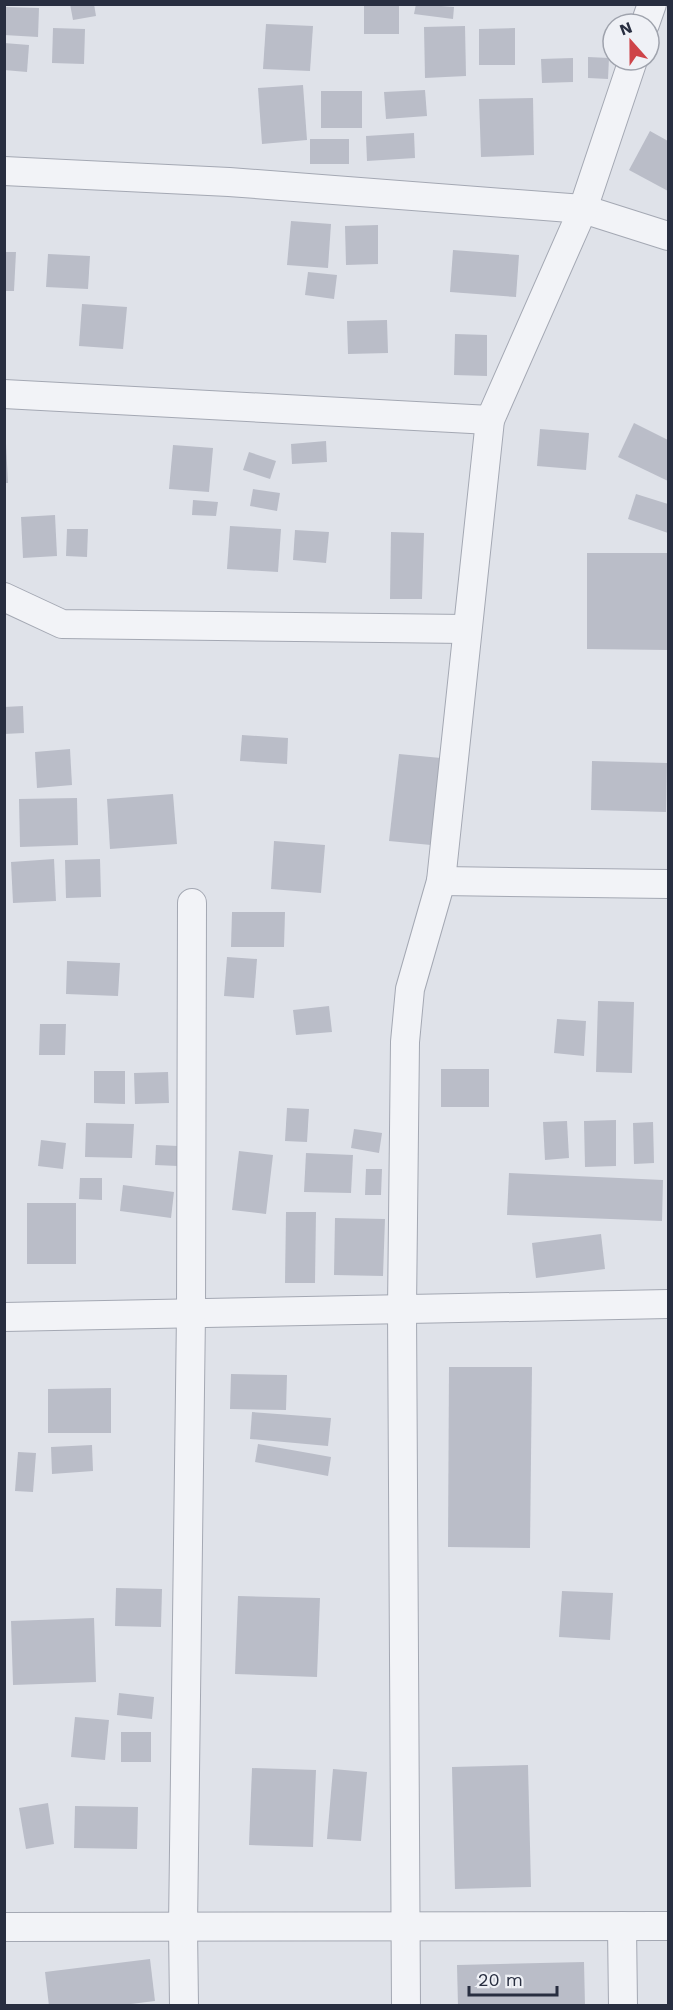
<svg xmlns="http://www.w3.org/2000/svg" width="673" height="2010" font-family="'Work Sans',sans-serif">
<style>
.building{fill:#babdc8}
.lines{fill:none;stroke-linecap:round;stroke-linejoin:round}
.street-casing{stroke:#a4a8b3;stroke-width:30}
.street{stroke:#f2f3f7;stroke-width:28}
</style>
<rect width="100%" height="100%" fill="#dfe2e9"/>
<!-- building -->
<g class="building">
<path d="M70 4H94L96 16 73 20Z"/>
<rect x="364" y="4" width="35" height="30"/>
<path d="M416 4 454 7 453 19 414 14Z"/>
<path d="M4 7 39 8 38 37 4 35Z"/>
<path d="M266 24 313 26 310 71 263 69Z"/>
<path d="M465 26 466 76 425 78 424 27Z"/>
<path d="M53 28 85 29 84 64 52 63Z"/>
<path d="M515 28V65H479V29Z"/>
<path d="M4 43 29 45 27 72 4 70Z"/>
<path d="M588 57 609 58 608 79 588 78Z"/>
<path d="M573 58V82L542 83 541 59Z"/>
<path d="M303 85 307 140 262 144 258 88Z"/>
<path d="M425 90 427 116 386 119 384 92Z"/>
<rect x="321" y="91" width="41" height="37"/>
<path d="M533 98 534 155 481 157 479 99Z"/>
<path d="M650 131 668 141V191L629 170Z"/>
<path d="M414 133 415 158 367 161 366 136Z"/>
<rect x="310" y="139" width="39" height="25"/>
<path d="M291 221 331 224 328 268 287 265Z"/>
<path d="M378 225V264L346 265 345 226Z"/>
<path d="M453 250 519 255 516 297 450 292Z"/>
<path d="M4 252H16L14 291H4Z"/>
<path d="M48 254 90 256 88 289 46 287Z"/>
<path d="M308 272 337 275 334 299 305 295Z"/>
<path d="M82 304 127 307 123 349 79 346Z"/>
<path d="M387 320 388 353 348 354 347 321Z"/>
<path d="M455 334 487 335V376L454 375Z"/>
<path d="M634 423 668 440V481L618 457Z"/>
<path d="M540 429 589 433 586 470 537 466Z"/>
<path d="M326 441 327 462 292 464 291 444Z"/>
<path d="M4 444H6L8 483H4Z"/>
<path d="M173 445 213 448 209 492 169 489Z"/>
<path d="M249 452 276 461 270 479 243 470Z"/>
<path d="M253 489 280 493 277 511 250 506Z"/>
<path d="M636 494 668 504V533L628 519Z"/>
<path d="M193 500 218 502 216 516 192 515Z"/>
<path d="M55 515 57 556 23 558 21 517Z"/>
<path d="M230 526 281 529 278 572 227 569Z"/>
<path d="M67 529H88L87 557 66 556Z"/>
<path d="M295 530 329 532 326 563 293 560Z"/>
<path d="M391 532 424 533 422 599H390Z"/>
<path d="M587 553H668V650L587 649Z"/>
<path d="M23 706 24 733 4 734V707Z"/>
<path d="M242 735 288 738 287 764 240 761Z"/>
<path d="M70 749 72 785 37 788 35 752Z"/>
<path d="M399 754 441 758 431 845 389 841Z"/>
<path d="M592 761 667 763 666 812 591 810Z"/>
<path d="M173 794 177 844 110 849 107 799Z"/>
<path d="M77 798 78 845 20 847 19 799Z"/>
<path d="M274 841 325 845 321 893 271 889Z"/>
<path d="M54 859 56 901 13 903 11 862Z"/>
<path d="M100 859 101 897 66 898 65 860Z"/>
<path d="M232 912H285L284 947H231Z"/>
<path d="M227 957 257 959 254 998 224 996Z"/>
<path d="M67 961 120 963 118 996 66 994Z"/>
<path d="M598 1001 634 1002 632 1073 596 1072Z"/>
<path d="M329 1006 332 1032 296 1035 293 1010Z"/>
<path d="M557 1019 586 1021 584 1056 554 1053Z"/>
<path d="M40 1024H66L65 1055H39Z"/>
<rect x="441" y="1069" width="48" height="38"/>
<path d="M94 1071H125V1104L94 1103Z"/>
<path d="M168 1072 169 1103 135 1104 134 1073Z"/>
<path d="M287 1108 309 1109 307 1142 285 1141Z"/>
<path d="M616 1120V1166L585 1167 584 1121Z"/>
<path d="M567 1121 569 1158 545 1160 543 1122Z"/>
<path d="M653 1122 654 1163 634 1164 633 1123Z"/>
<path d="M86 1123 134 1124 132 1158 85 1157Z"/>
<path d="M354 1129 382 1133 379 1153 351 1148Z"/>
<path d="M41 1140 66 1143 63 1169 38 1166Z"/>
<path d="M156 1145 178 1146V1166L155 1165Z"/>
<path d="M239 1151 273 1155 266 1214 232 1210Z"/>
<path d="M306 1153 353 1155 351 1193 304 1192Z"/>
<path d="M366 1169H382L381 1195H365Z"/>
<path d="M509 1173 663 1180 662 1221 507 1215Z"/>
<path d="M80 1178H102V1200L79 1199Z"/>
<path d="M123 1185 174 1192 171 1218 120 1211Z"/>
<rect x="27" y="1203" width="49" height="61"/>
<path d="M286 1212H316L315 1283H285Z"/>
<path d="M335 1218 385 1219 383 1276 334 1275Z"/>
<path d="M601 1234 605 1269 536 1278 532 1243Z"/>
<path d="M449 1367H532L530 1548 448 1547Z"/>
<path d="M231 1374 287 1375 286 1410 230 1409Z"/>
<path d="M111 1388V1433H48V1389Z"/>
<path d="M252 1412 331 1418 328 1446 250 1439Z"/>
<path d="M258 1444 331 1457 328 1476 255 1462Z"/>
<path d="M92 1445 93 1471 52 1474 51 1447Z"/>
<path d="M18 1452 36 1453 33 1492 15 1491Z"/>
<path d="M116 1588 162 1589 161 1627 115 1626Z"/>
<path d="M562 1591 613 1593 610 1640 559 1637Z"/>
<path d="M238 1596 320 1598 317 1677 235 1674Z"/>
<path d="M94 1618 96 1682 13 1685 11 1621Z"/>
<path d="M119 1693 154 1697 152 1719 117 1715Z"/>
<path d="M75 1717 109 1720 105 1760 71 1757Z"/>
<rect x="121" y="1732" width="30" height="30"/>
<path d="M528 1765 531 1887 455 1889 452 1767Z"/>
<path d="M252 1768 316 1770 313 1847 249 1845Z"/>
<path d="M333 1769 367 1772 361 1841 327 1839Z"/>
<path d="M48 1803 54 1844 26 1849 19 1808Z"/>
<path d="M75 1806 138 1807 137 1849 74 1848Z"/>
<path d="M150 1959 155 2001 115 2006H49L45 1972Z"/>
<path d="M584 1962 585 2006H458L457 1965Z"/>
</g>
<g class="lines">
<!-- street casing -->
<g class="street-casing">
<g id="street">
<path d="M645 24 652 4"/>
<path d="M4 171 229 182 583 209 668 236"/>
<path d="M4 394 490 420"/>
<path d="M4 597 62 624 466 629"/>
<path d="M441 881 668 884"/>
<path d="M4 1317 668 1304"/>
<path d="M622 1926 623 2006"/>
<path d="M4 1927 668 1926"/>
<path d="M184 2006 183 1927 191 1313 192 903"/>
<path d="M406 2006 402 1309 405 1042 410 989 441 881 490 420 583 209 633 60"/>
</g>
</g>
<!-- street -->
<use href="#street" class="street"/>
</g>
<!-- border -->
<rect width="673" height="2010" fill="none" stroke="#282e40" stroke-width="12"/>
<!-- north arrow -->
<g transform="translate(631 42) rotate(339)"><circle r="28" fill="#eff1f6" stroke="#9fa3ad" stroke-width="1.5"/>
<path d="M0-4.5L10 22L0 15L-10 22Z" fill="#ce4449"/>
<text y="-9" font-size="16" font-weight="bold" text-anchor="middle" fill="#282e40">N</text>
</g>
<!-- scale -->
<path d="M469 1986v9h88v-9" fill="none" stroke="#282e40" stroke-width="3"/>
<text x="478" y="1986" font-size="18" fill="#282e40" stroke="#eff1f6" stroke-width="4.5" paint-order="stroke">20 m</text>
</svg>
